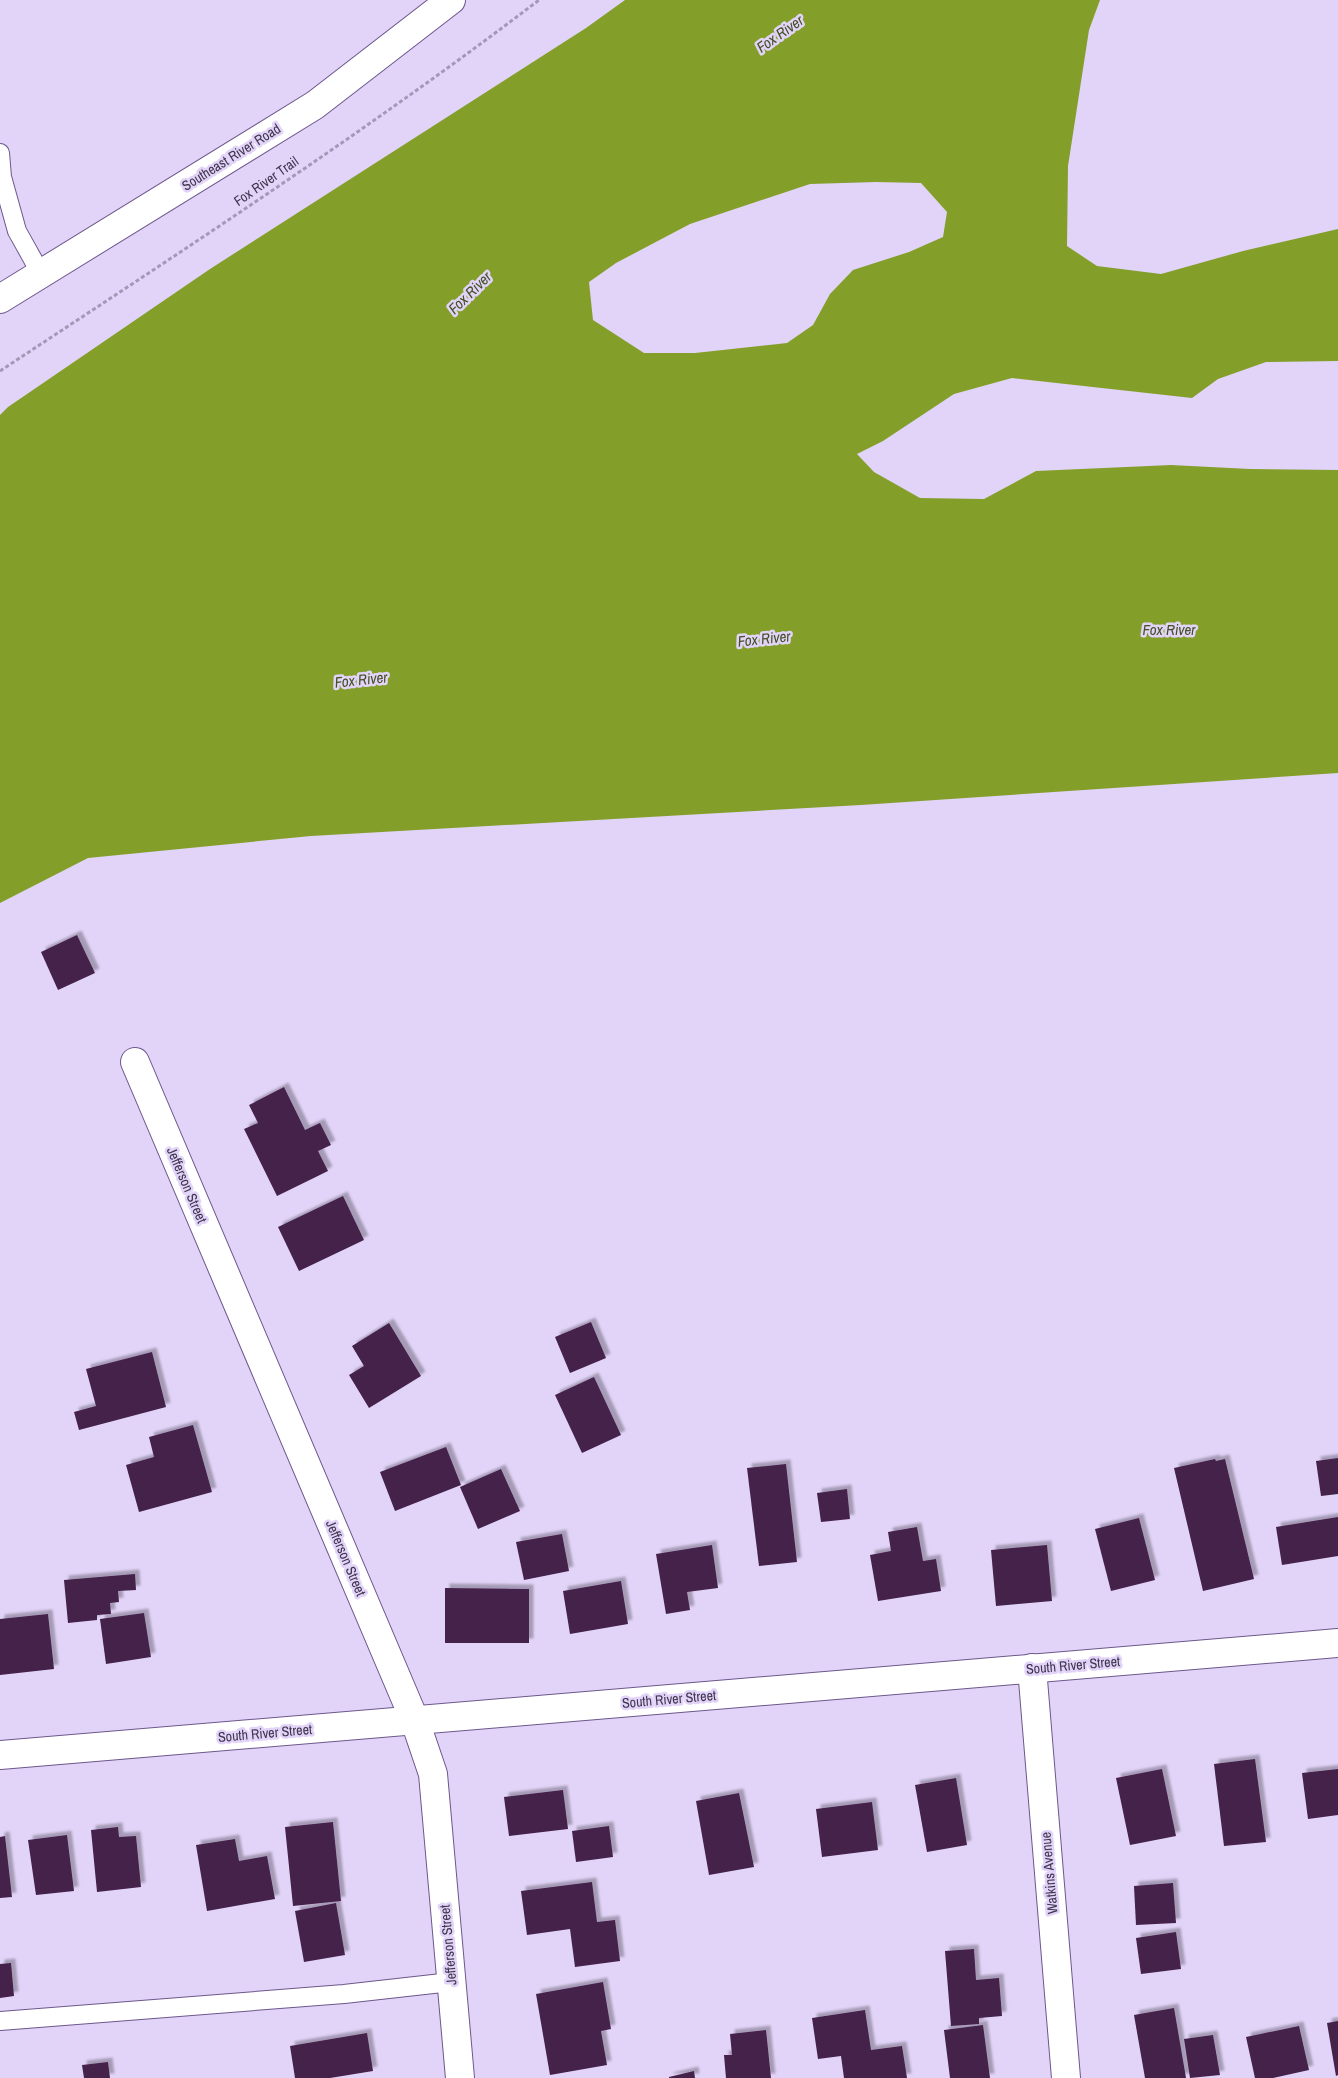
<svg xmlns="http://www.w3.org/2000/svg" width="1338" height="2078" font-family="'Archivo Narrow',sans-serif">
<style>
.water{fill:#839f2a;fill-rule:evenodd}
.building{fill:#44204a;filter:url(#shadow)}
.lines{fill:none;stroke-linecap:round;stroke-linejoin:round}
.lane-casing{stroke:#6d578b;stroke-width:20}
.street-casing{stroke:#6d578b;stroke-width:30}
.secondary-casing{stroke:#6d578b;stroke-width:30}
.path{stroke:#a498b7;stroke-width:3;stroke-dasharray:4 2.5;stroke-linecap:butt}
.lane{stroke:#fff;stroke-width:18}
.street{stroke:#fff;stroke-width:28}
.secondary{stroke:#fff;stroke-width:28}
.labels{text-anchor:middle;stroke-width:5;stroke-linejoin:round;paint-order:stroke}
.street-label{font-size:14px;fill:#3f354d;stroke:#e2d4f8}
.water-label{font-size:15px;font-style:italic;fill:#435023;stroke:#e2d4f8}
</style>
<defs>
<filter id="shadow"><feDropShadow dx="4.5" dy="-4.5" stdDeviation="1" flood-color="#0004"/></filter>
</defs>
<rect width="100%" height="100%" fill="#e2d4f8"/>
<!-- water -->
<path class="water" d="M625 0H1100L1089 30 1068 166 1067 246 1097 266 1161 274 1243 251 1338 229V361L1266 362 1218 379 1192 398 1012 378 954 394 883 441 857 454 874 472 920 498 984 499 1036 471 1171 465 1250 469 1338 470V773L861 805 311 836 88 858 0 903V415L8 407 210 269 586 28ZM876 182 921 183 947 212 943 237 909 252 853 270 830 294 813 325 787 343 695 353H644L593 320 589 282 616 263 690 224 810 184Z"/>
<!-- building -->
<g class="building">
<path d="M77 935 95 973 58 990 41 952Z"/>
<path d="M284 1087 305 1130 320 1123 331 1145 318 1151 328 1171 277 1196 244 1129 258 1123 249 1105Z"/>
<path d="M343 1196 364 1240 299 1271 278 1227Z"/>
<path d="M591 1322 606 1358 570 1373 555 1337Z"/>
<path d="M389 1323 421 1376 369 1408 349 1375 364 1366 352 1346Z"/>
<path d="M152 1352 166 1407 79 1430 74 1412 96 1406 86 1369Z"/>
<path d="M594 1377 621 1435 582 1453 555 1395Z"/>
<path d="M193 1425 212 1492 139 1512 126 1465 154 1457 149 1437Z"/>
<path d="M446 1447 461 1485 395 1511 380 1472Z"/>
<path d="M1338 1458V1494L1321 1496 1316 1461Z"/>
<path d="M1215 1459 1216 1461 1225 1459 1254 1579 1203 1591 1174 1468Z"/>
<path d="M786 1464 797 1562 759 1566 747 1468Z"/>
<path d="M501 1469 520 1511 478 1529 460 1487Z"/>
<path d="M847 1489 850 1519 821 1522 817 1493Z"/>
<path d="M1338 1517V1556L1282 1565 1276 1527Z"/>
<path d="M1139 1518 1155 1580 1111 1591 1095 1529Z"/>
<path d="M917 1527 923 1561 936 1559 941 1591 878 1601 870 1555 891 1551 888 1532Z"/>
<path d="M562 1534 569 1571 524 1580 516 1542Z"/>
<path d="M712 1545 718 1588 687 1592 690 1610 666 1614 656 1554Z"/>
<path d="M1047 1545 1052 1601 996 1606 991 1550Z"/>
<path d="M135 1574 136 1590 118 1591 119 1602 110 1603 111 1614 97 1615V1620L68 1623 64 1580Z"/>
<path d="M621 1581 628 1624 570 1634 563 1591Z"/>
<path d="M445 1588 529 1589V1643H445Z"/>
<path d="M144 1613 151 1657 106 1664 100 1619Z"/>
<path d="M48 1614 54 1669 0 1675V1619Z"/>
<path d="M1255 1759 1266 1842 1224 1846 1214 1764Z"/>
<path d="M1162 1769 1176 1836 1130 1845 1116 1778Z"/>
<path d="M1338 1769V1815L1308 1819 1302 1773Z"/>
<path d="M956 1778 967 1845 927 1852 915 1785Z"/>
<path d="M563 1790 568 1829 509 1836 504 1797Z"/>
<path d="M739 1793 754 1867 709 1875 696 1801Z"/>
<path d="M872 1802 878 1850 822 1857 816 1809Z"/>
<path d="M333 1822 341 1901 293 1906 285 1827Z"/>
<path d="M609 1826 613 1857 576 1862 572 1831Z"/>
<path d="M118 1827 119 1837 136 1836 141 1887 97 1892 91 1830Z"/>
<path d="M67 1835 74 1891 36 1895 28 1840Z"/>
<path d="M5 1836 12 1897 0 1898V1837Z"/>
<path d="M235 1839 239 1861 267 1856 275 1899 207 1911 196 1845Z"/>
<path d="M592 1882 597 1922 615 1920 620 1961 575 1967 570 1929 527 1935 521 1891Z"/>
<path d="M1173 1883 1176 1923 1136 1925 1134 1886Z"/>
<path d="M336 1903 345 1955 304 1962 295 1911Z"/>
<path d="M1176 1932 1181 1969 1141 1974 1136 1938Z"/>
<path d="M974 1949 976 1980 999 1978 1002 2016 979 2018V2024L951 2026 945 1951Z"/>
<path d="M11 1963 14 1996 0 1998V1964Z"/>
<path d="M603 1982 611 2029 601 2031 607 2065 550 2075 536 1994Z"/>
<path d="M1174 2008 1186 2078H1145L1134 2015Z"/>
<path d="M865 2010 871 2050 902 2046 907 2078H844L841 2056 818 2059 812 2018Z"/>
<path d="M1338 2021V2075L1336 2076 1327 2023Z"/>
<path d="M983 2025 990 2078H950L944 2030Z"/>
<path d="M1299 2026 1309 2070 1273 2078H1255L1246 2037Z"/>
<path d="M766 2030 771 2078H726L724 2055H732L730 2034Z"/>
<path d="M367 2033 373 2071 330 2078H295L290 2046Z"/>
<path d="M1213 2035 1220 2075 1190 2078 1184 2039Z"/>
<path d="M108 2062 110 2078H84L82 2065Z"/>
<path d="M694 2071 695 2078H669V2077Z"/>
</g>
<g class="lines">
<!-- lane casing -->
<g class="lane-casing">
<g id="lane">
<path d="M0 153 2 177 17 231 41 274"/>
<path d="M0 2021 344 1994 451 1982"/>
</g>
</g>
<!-- street casing -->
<g class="street-casing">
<g id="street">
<path d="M135 1062 415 1721 433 1774 460 2078"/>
<path d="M1032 1668 1066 2078"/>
<path d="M0 1755 1338 1643"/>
</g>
</g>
<!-- secondary casing -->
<g class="secondary-casing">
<path id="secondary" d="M0 299 315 105 451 0"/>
</g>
<!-- path -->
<path class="path" d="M0 371C182 251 366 132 539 0"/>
<!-- lane -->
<use href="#lane" class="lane"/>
<!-- street -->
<use href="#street" class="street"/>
<!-- secondary -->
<use href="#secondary" class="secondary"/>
</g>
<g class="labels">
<!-- street labels -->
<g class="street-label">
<text transform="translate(231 157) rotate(-32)" y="5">Southeast River Road</text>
<text transform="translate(266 181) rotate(-35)" y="5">Fox River Trail</text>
<text transform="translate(187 1185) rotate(67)" y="5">Jefferson Street</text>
<text transform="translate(346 1558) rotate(67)" y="5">Jefferson Street</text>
<text transform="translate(1073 1665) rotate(-5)" y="5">South River Street</text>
<text transform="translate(669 1699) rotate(-5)" y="5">South River Street</text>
<text transform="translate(265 1733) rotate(-5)" y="5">South River Street</text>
<text transform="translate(1049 1873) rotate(-95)" y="5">Watkins Avenue</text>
<text transform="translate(448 1945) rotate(-95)" y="5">Jefferson Street</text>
</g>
<!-- water labels -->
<g class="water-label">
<text transform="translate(780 34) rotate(-35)" y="5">Fox River</text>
<text transform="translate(470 293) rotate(-44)" y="5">Fox River</text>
<text x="1169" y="635">Fox River</text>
<text transform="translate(764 639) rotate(-6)" y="5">Fox River</text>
<text transform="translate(361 680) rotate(-6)" y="5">Fox River</text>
</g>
</g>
</svg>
